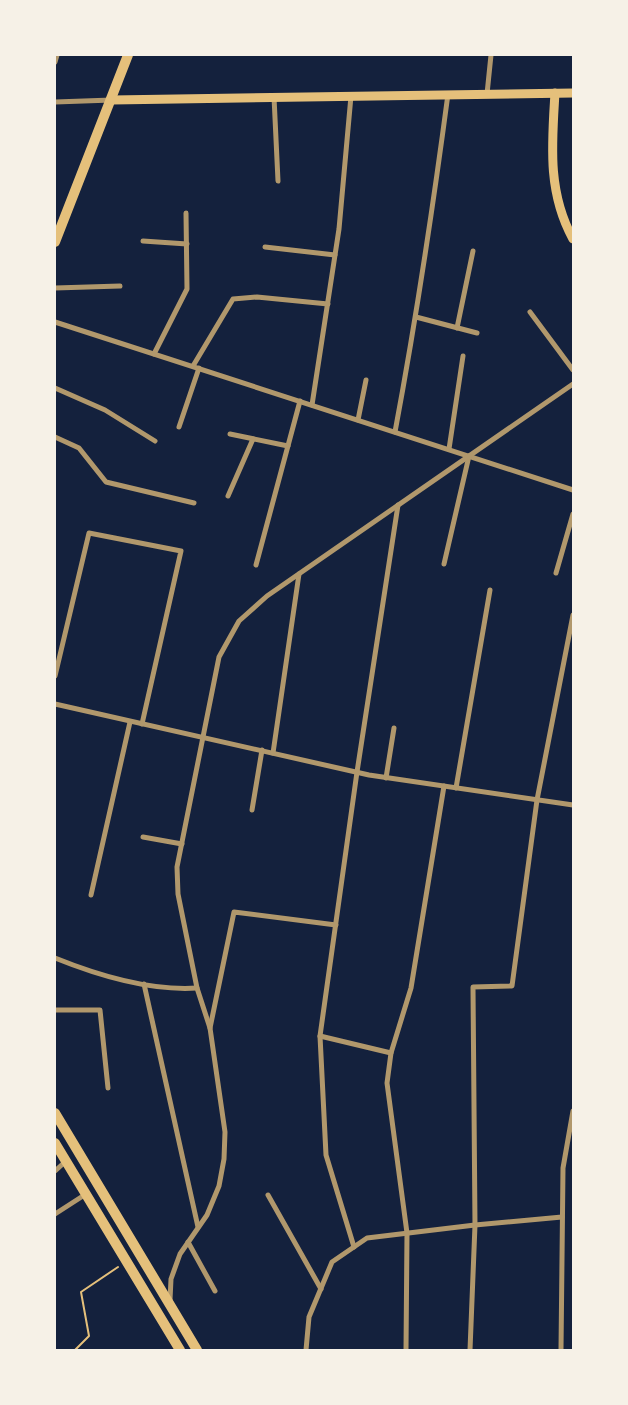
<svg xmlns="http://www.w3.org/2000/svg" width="628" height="1405" font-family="'Alegreya Sans',sans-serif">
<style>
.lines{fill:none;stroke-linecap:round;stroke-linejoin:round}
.path{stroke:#e5c07b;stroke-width:2}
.minor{stroke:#b1986c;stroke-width:5}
.secondary{stroke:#e5c07b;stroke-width:9}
.primary{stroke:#e5c07b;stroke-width:10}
</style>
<rect width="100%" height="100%" fill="#14213d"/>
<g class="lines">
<!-- path -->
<path class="path" d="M75 1350 89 1336 81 1292 118 1267"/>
<!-- minor -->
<g class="minor">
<path d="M55 62 57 55"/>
<path d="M487 94 491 55"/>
<path d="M274 97 278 181"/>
<path d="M55 102 112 100"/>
<path d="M143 241 187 244"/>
<path d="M265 247 335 255"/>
<path d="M55 288 120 286"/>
<path d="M530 312 573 370"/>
<path d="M416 317 477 333"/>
<path d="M55 322 573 490"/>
<path d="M457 328 473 251"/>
<path d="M154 354 187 289 186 213"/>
<path d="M193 366 233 299 257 297 328 304"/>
<path d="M55 388 105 410 155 441"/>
<path d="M312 405 339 229 351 96"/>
<path d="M358 420 366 380"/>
<path d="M179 427 199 368"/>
<path d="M395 432C416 320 433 207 448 94"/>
<path d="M230 434 288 446"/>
<path d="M55 437 79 448 106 482 194 503"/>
<path d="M449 449 463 356"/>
<path d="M228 496 253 439"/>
<path d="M444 564 469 456"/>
<path d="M256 565 300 401"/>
<path d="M556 573 573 514"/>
<path d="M55 676 89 533 181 551 142 724"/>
<path d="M55 704 369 775 573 805"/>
<path d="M273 753 299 574"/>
<path d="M386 778 394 728"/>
<path d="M456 788 490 590"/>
<path d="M252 810 262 750"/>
<path d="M143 837 182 844"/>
<path d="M91 895 130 722"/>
<path d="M55 958C97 975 151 991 197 988"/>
<path d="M144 984 198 1227"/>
<path d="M55 1010H100L108 1088"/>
<path d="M210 1028 234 912 336 925"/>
<path d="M320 1036 391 1053"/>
<path d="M55 1171 66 1161"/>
<path d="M268 1195 321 1289"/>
<path d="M55 1214 86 1194"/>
<path d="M188 1242 215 1291"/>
<path d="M354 1247 326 1155 320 1036 357 772 398 505"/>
<path d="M170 1300 171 1279 180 1254 207 1215 219 1186 224 1159 225 1132 210 1028 197 988 178 894 177 867 219 657 239 621 267 596 573 384"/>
<path d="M306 1350 309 1317 332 1262 367 1238 475 1225 562 1217"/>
<path d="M406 1350 407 1233 387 1083 391 1053 411 988 444 786"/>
<path d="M470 1350 475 1225 473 987 512 986 537 800 573 615"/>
<path d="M561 1350 563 1168 573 1111"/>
</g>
<!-- secondary -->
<g class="secondary">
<path d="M555 93C552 143 547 192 573 239"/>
<path d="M112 100 573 93"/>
</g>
<!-- primary -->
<g class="primary">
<path d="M55 242 128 55"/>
<path d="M55 1113 197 1350"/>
<path d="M55 1143 180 1350"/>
</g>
</g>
<!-- border -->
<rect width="628" height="1405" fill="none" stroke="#f6f1e7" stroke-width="112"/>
</svg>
